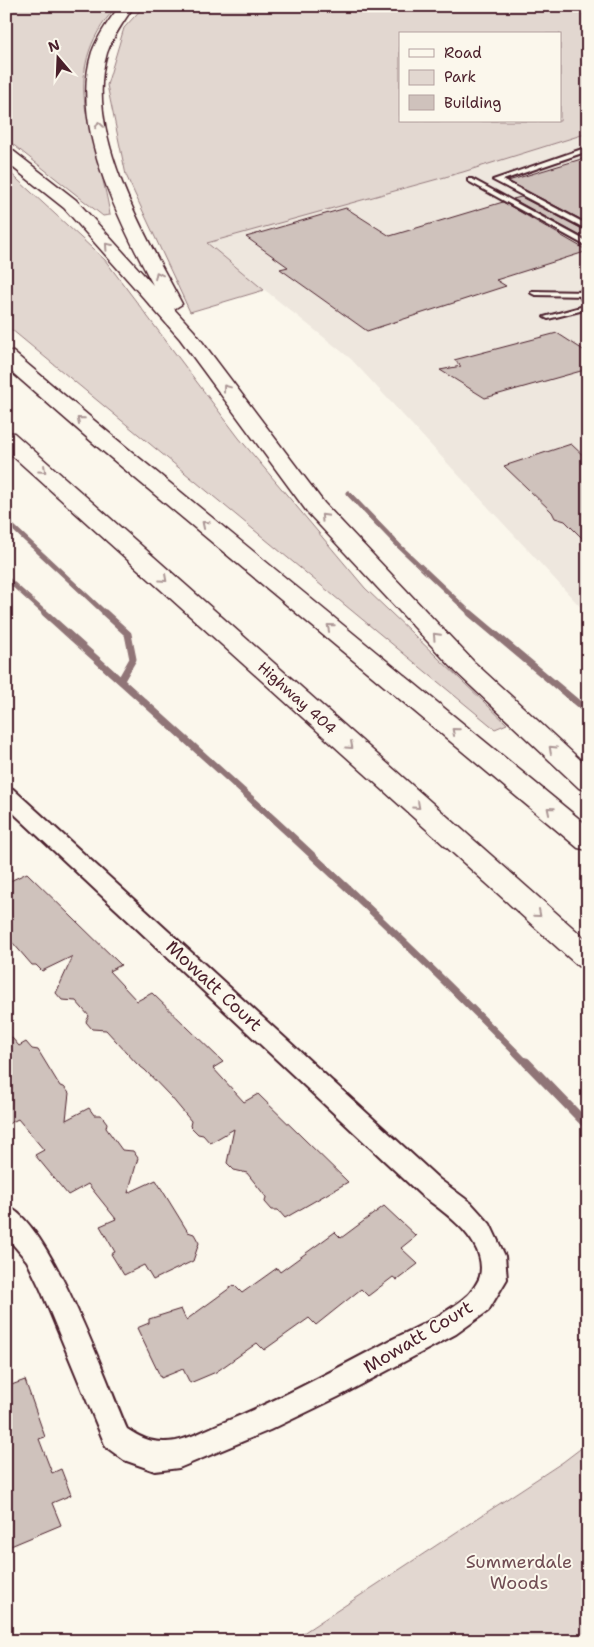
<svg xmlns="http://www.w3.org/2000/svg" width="594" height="1647" font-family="'Shantell Sans',sans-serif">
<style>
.built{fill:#eee7de}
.green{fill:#e2d7d0;stroke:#967b7e;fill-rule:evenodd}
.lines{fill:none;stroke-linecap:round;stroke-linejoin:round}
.stream-far2{stroke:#907477;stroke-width:5}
.stream-far1{stroke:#907477;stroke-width:7}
.stream{stroke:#907477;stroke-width:9}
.building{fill:#cfc2bc;stroke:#4a1f2b}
.service-casing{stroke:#4a1f2b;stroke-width:4}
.minor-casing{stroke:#4a1f2b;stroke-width:4}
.motorway-casing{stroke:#4a1f2b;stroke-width:3}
.service{fill:#fbf7ec;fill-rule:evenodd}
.minor{fill:#fbf7ec;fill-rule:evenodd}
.motorway{fill:#fbf7ec;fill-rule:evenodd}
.oneway{stroke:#ab9695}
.labels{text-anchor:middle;stroke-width:4;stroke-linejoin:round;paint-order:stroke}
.street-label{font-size:15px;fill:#4a1f2b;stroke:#fbf7ec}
.near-street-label{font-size:18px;fill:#4a1f2b;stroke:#fbf7ec}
.near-park-label{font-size:18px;fill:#704d54;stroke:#fbf7ec}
</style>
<rect width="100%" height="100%" fill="#fbf7ec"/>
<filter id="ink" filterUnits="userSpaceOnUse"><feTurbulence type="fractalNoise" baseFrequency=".02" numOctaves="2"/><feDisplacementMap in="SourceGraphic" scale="10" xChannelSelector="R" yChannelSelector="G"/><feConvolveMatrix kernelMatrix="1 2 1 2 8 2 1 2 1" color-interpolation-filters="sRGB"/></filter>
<g filter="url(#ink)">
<!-- built -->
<path class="built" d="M588 133V615L351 359 206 243 463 172Z"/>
<!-- green -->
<g class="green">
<path d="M6 6H117C53 76 99 139 110 215L103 216 6 139Z"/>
<path d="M144 6H588V133L463 172 207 243 264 290 190 312 126 175 107 85 124 28ZM400 34H560V121H400Z"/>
<path d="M6 169 105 260 239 438 365 588 507 724 495 729 6 325Z"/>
<path d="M588 1443V1641H291L563 1462Z"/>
</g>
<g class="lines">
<!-- stream-far2 -->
<g class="stream-far2">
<path d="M348 493 400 547 471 614"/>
<path d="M6 521 106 614"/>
<path d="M6 578 46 614"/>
</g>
<!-- stream-far1 -->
<g class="stream-far1">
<path d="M45 613C209 760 373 906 527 1064"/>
<path d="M105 613 128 634 133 659 121 680"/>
<path d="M470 613 588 712"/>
</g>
<!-- stream -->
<path class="stream" d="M526 1062 588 1126"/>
</g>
<!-- building -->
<g class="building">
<path d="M588 157V223L508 181Z"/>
<path d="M521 197 588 232V240L513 199Z"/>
<path d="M503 202 588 251 496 280 506 286 367 331 280 269 288 267 246 237 346 208 390 236Z"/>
<path d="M557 333 588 353V369L485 398 440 370 461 366 454 360Z"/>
<path d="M571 444 588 460V544L565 521 555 518 552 512 504 466Z"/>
<path d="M27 873 121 965 109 971 137 1001 152 993 223 1062 213 1068 244 1102 258 1094 348 1182 285 1218 278 1210H272L265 1202 266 1197 247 1173 234 1170 227 1163 234 1129 210 1143 203 1135 198 1134 190 1126 191 1121 171 1097 145 1070 137 1064 106 1030 92 1029 86 1022 89 1016 76 1001 62 1000 56 993 73 956 42 971 36 965H32L6 935V883Z"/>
<path d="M6 1031 19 1046 26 1042 32 1049 38 1050 60 1086 64 1087 69 1093 66 1120 89 1108 94 1115H101L107 1123 106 1128 122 1150 133 1151 138 1158 128 1193 156 1180 188 1232 194 1234 199 1243 193 1261 153 1280 144 1265 124 1275 111 1254 115 1252 100 1226 116 1219 88 1184 68 1195 35 1155 44 1150 18 1119 6 1125Z"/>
<path d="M384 1206 416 1236 401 1248 418 1264 397 1280 393 1277 368 1296 361 1289 316 1325 309 1318 264 1350 257 1343 216 1372 190 1383 183 1369 161 1378 137 1328 149 1323V1319L181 1309 186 1320 234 1285 242 1293 277 1268 280 1272 335 1232 341 1238Z"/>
<path d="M25 1380 45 1437 39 1439 52 1473 61 1469 71 1495 52 1503 61 1525 6 1548V1387Z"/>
</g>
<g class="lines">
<!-- service casing -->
<g class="service-casing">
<g id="service">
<path d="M588 147V151L503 180 588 225V230L493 180Z"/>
<path d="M468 179H472L588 242V247L468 181Z"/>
<path d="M532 291 586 292H588V296L535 295 531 293Z"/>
<path d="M588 305V309L548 319 544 317Z"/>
</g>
</g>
<!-- minor casing -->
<g class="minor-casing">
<g id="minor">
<path d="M588 286V304L583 303 579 294 583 287Z"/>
<path d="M6 787 13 789 439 1179 471 1203 490 1224 505 1256 507 1279 488 1311 456 1334 338 1397 270 1430 179 1468 155 1471 124 1460 106 1447 41 1290 27 1261 6 1236V1206C50 1221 107 1383 127 1429 144 1440 155 1444 176 1441 191 1438 207 1429 222 1423 279 1400 334 1370 389 1341 415 1328 446 1315 468 1295 471 1292 479 1281 480 1276 488 1241 444 1212 421 1195L6 806Z"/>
</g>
</g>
<!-- motorway casing -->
<g class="motorway-casing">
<g id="motorway">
<path d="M120 6H134C124 21 113 36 107 53 83 132 146 236 182 304L174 309 194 331 324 503 474 662 588 767V791L579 788 456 672 308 513 180 339 64 208 6 162V149L12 150 76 200 153 285C120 222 69 125 92 52 98 36 109 20 120 6Z"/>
<path d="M6 350 13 352 115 438 588 826V850L578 848 99 448 6 367Z"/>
<path d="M6 432 14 433 588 941V969L578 966 6 450Z"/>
</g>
</g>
<!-- service -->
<use href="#service" class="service"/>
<!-- minor -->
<use href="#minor" class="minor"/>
<!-- motorway -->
<use href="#motorway" class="motorway"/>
</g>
<!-- one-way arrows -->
<defs><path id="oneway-chevron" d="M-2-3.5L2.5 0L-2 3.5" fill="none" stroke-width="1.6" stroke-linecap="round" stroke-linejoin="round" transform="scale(1.25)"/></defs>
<g class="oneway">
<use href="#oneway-chevron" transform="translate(99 125) rotate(-100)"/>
<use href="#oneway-chevron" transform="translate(108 246) rotate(-132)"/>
<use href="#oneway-chevron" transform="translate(158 275) rotate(-116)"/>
<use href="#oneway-chevron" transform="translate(226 388) rotate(-127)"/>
<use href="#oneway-chevron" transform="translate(80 420) rotate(-139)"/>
<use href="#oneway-chevron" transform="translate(43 470) rotate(42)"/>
<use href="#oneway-chevron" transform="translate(324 517) rotate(-133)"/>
<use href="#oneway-chevron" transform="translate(205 524) rotate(-140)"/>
<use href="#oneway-chevron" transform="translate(164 579) rotate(42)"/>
<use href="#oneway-chevron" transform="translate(330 627) rotate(-140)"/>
<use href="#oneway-chevron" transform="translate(436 636) rotate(-133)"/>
<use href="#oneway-chevron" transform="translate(455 731) rotate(-140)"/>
<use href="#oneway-chevron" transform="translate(350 746) rotate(42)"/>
<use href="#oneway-chevron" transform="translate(552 749) rotate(-137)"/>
<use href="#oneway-chevron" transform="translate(417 806) rotate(42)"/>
<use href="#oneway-chevron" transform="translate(550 810) rotate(-140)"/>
<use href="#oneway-chevron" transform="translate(538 914) rotate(41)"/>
</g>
</g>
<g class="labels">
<!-- street labels -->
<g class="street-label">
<text transform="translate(297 698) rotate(42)" y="5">Highway 404</text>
</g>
<!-- near-street labels -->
<g class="near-street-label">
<text transform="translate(214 986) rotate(43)" y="6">Mowatt Court</text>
<text transform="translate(418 1337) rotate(-31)" y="6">Mowatt Court</text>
</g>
<!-- near-park labels -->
<g class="near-park-label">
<text x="519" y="1568">Summerdale<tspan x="519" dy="21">Woods</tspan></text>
</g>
</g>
<!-- margin -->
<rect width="594" height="1647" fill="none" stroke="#fbf7ec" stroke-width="25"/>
<rect x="12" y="12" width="569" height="1622" fill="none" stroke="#4a1f2b" stroke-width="2" filter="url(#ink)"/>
<!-- legend -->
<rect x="399" y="32" width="162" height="90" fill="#fbf7ec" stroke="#b4a19f"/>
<rect x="409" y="49" width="25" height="8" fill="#fbf7ec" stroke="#b4a19f"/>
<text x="444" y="58" font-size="15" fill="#4a1f2b">Road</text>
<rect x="409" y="70" width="25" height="15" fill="#e2d7d0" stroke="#b4a19f"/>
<text x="444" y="82" font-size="15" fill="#4a1f2b">Park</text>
<rect x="409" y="95" width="25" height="15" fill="#cfc2bc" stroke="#b4a19f"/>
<text x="444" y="108" font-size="15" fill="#4a1f2b">Building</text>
<!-- north arrow -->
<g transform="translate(58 58) rotate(341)" stroke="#fbf7ec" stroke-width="4" paint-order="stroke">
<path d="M0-4L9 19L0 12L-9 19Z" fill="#4a1f2b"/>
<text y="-8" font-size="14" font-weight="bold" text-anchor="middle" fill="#4a1f2b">N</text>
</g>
</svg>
